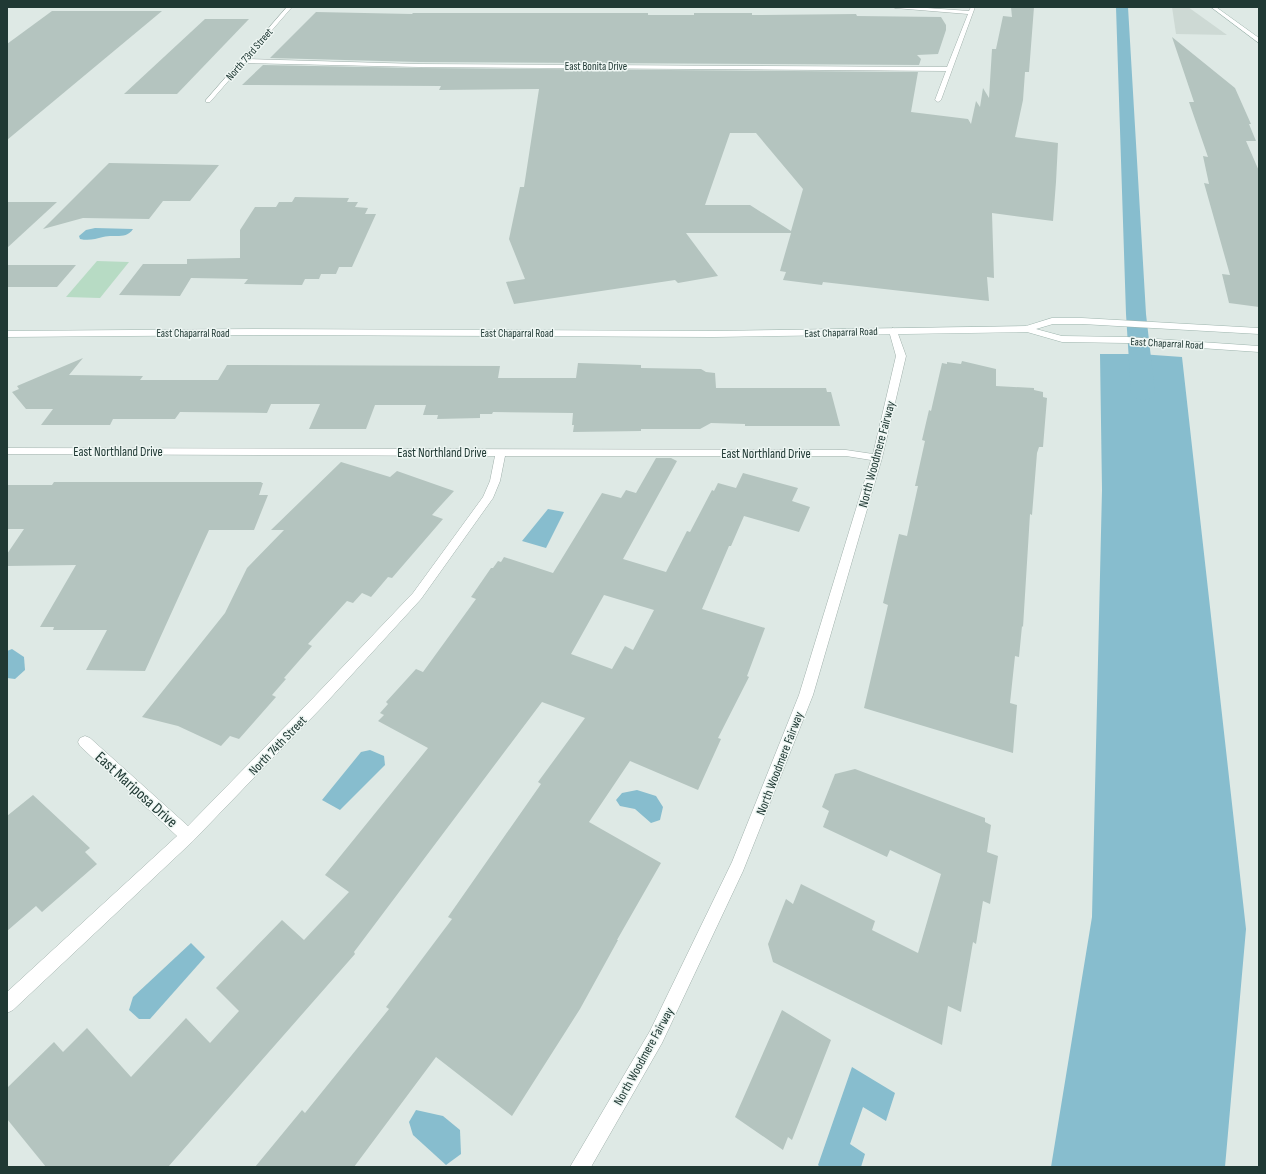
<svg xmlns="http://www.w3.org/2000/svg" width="1266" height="1174" font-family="'Sofia Sans Condensed',sans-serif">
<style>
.built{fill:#cdd9d4}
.green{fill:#b7dbc4}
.water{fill:#87bdce}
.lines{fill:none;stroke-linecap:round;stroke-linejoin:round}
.canal{fill:#87bdce;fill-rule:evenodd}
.building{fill:#b4c4bf;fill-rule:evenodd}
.street-casing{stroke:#a1b1ac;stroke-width:1}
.secondary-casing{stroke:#9eb5ae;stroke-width:1}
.street{fill:#fff;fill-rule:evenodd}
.secondary{fill:#fff;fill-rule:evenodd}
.labels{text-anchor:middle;stroke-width:3;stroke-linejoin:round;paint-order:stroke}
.far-street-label{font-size:11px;fill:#203934;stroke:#eef6f3}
.street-label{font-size:13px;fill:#203934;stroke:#eef6f3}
.near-street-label{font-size:16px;fill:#203934;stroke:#eef6f3}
</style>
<rect width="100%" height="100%" fill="#dee9e5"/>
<!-- built -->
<path class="built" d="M1172 7H1188L1227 35 1176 34Z"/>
<!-- green -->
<path class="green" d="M97 261 129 262 100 298 66 297Z"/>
<!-- water -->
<g class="water">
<path d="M95 228 133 229C126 240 114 234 103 237 95 239 89 241 80 239L79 236 86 230Z"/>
<path d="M1100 354H1140L1182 357 1246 929 1225 1167H1051L1092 917 1102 490Z"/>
<path d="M548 509 564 512 546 548 522 541Z"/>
<path d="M12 649 24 657 25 670 15 679 7 678V651Z"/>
<path d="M370 750 384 756 385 765 340 810 322 800 361 752Z"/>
<path d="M637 790 656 796 663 807 660 820 651 823 635 809 620 806 616 800 622 793Z"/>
<path d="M191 943 205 957 150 1019H139L129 1010 133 997Z"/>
<path d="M852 1067 895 1093 886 1121 863 1107 850 1144 865 1154 861 1167H820L818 1165Z"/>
<path d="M416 1110 443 1116 460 1130 461 1154 446 1165 413 1135 409 1122Z"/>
</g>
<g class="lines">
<!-- canal -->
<path class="canal" d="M1116 7H1128L1146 314 1155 393 1151 398 1143 400 1135 398 1131 393 1126 314Z"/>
</g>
<!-- building -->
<g class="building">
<path d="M1011 7H1034L1029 72H1025L1023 100 1015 137 1058 143 1056 182 1053 221 992 213 994 278 987 277 989 301 823 282 822 285 783 280 786 272 780 271 791 233H686L718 276 678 283 675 280 514 304 506 282 525 279 509 239 520 187H524L539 89 439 90 441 86 242 85 263 65 419 68 918 72 911 112 968 119 971 124 976 101 980 107 983 88 989 98 992 49H996L1003 16 1012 17ZM730 133H756L803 189 791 231 750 205H705Z"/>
<path d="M52 11H162L7 140V44Z"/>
<path d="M316 12 412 14 413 13H648V15H694V13H752V15L856 14 857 16 941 17 946 25V30L938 54 917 55 921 59 919 65 419 62 270 58Z"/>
<path d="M205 19H249L177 94H124Z"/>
<path d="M1172 37 1235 88 1251 124H1249L1256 141H1246L1259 171V307L1229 303 1222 274 1230 275 1204 183 1209 184 1203 156 1208 157 1189 102H1194Z"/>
<path d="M109 163 219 165 190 201H163L149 219 83 218 43 229Z"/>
<path d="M295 197 349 198 347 202H358L355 207 368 208 365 214H376L352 267H339L336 274H321L319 279H305L302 285 244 284 248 279 191 278 180 296 119 295 143 264H187V259L240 258V230L255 207H276L279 202H292Z"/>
<path d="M7 202H57L7 248Z"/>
<path d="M7 265H76L57 287H7Z"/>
<path d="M83 358 69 375 143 376 140 380H218L227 365 500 366 498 378H576L578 363 641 365V368L701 369 706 372 715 373 716 388H826L827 392H831L840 426H745V424L711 423 700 429H641V431L573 432 574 425H572L573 413 493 412 492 414H480V418L437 419 438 415H423L426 405H375L366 429H309L320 404H271L267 413 180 412 175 419H113L110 425H41L53 409H26L12 392 19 389 17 386Z"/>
<path d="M962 361 996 369V386L1034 388V390L1043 392V397L1047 398 1043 447H1039L1037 453 1032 515 1030 514 1023 627 1022 626 1019 657 1015 656 1010 703 1017 705 1013 753 864 708 888 605 883 603 899 534 907 536 918 486H915L925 441 922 440 929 410 931 411 942 363 947 364V362L961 364Z"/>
<path d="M656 458H671L677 461 623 559 666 572 687 531 690 532 712 490 714 491 718 483 736 488 743 473 798 488 792 501 810 507 799 532 744 516 731 546H729L702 609 765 628 747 676 749 677 718 738 721 739 698 790 630 761 589 822 661 863 617 940H618L580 1009 512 1116 436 1057 354 1167H255L302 1110 305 1113 389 1009 386 1007 452 919 448 917 541 784 538 782 585 718 542 702 354 952 355 954 168 1167H46L7 1119V1088L54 1042 63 1052 87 1028 131 1077 186 1018 210 1043 239 1011 216 988 282 920 304 940 349 892 325 875 428 748 378 721 384 715 380 713 388 704 386 702 416 669 423 672 476 599 471 597 491 568H493L498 561 501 562 504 557 553 573 602 493 621 498 626 490 636 493ZM604 595 654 610 633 650 625 646 612 669 571 654Z"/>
<path d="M341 462 390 477 397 471 454 491 432 515 443 519 392 578 388 577 371 597 362 593 353 603 347 601 308 644 312 646 284 678 286 679 272 695 276 697 239 739 230 736 221 746 178 726 142 717 225 613 247 568 284 530H271Z"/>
<path d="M54 482H262L261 483H263L259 495H268L254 530H209L145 671 86 670 107 630H53L54 627H40L76 565 7 566V554L24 529H7V485H52Z"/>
<path d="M855 769 985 818V822L991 825 987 852 998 856 990 904 983 901 976 944 973 942 961 1012 948 1006 942 1045 773 962 768 944 786 899 793 904 801 884 875 921 872 930 918 953 941 874 890 850 887 857 823 827 829 811 822 807 835 774Z"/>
<path d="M33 795 90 848 85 852 97 864 42 912 36 906 7 931V816Z"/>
<path d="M782 1010 831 1040 792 1140 788 1137 783 1150 735 1117Z"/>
</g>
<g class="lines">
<!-- street casing -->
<g class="street-casing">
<g id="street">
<path d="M287 7H292L247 59 419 64 947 67 968 14 895 8 893 7H913L969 11 971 7H975L941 100 938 102 935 100 946 71 419 67 244 63 210 102H206V100Z"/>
<path d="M893 328 897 331 906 356 882 458 813 695 743 871 662 1043 591 1167H570L650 1031 732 862 799 695 871 460 846 456H505L500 481 493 498 421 599 324 705 193 841 13 1010 7 1013V992L177 836 80 746 78 742 80 738 85 736 90 738 188 826 314 697 413 593 483 497 490 481 495 456 7 454V448L846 450 873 454 896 356 889 331Z"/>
</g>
</g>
<!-- secondary casing -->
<g class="secondary-casing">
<g id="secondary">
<path d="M1211 7H1216L1259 38V43Z"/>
<path d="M1052 318H1082L1259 328V334L1082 324H1053L1036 329 1062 336 1127 337 1259 346V352L1127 343 1062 342 1027 332 713 337 253 335 7 337V331L253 329 713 331 1026 326Z"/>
</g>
</g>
<!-- street -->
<use href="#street" class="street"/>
<!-- secondary -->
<use href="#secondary" class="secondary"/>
</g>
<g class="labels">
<!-- far-street labels -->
<g class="far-street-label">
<text transform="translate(249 54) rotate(-49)" y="4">North 73rd Street</text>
<text x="596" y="70">East Bonita Drive</text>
<text transform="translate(841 332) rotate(-2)" y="4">East Chaparral Road</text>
<text x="193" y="337">East Chaparral Road</text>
<text x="517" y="337">East Chaparral Road</text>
<text transform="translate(1167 343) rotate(3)" y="4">East Chaparral Road</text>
</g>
<!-- street labels -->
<g class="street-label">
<text x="118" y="456">East Northland Drive</text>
<text x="442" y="457">East Northland Drive</text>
<text x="766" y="458">East Northland Drive</text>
<text transform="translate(876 454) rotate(-75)" y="5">North Woodmere Fairway</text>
<text transform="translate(277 745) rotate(-46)" y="5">North 74th Street</text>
<text transform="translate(779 763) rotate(-69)" y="5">North Woodmere Fairway</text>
<text transform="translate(643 1056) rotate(-61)" y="5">North Woodmere Fairway</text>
</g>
<!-- near-street labels -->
<g class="near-street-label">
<text transform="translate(137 789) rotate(42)" y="6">East Mariposa Drive</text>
</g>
</g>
<!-- border -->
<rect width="1266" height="1174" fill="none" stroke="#203934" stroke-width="16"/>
</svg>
